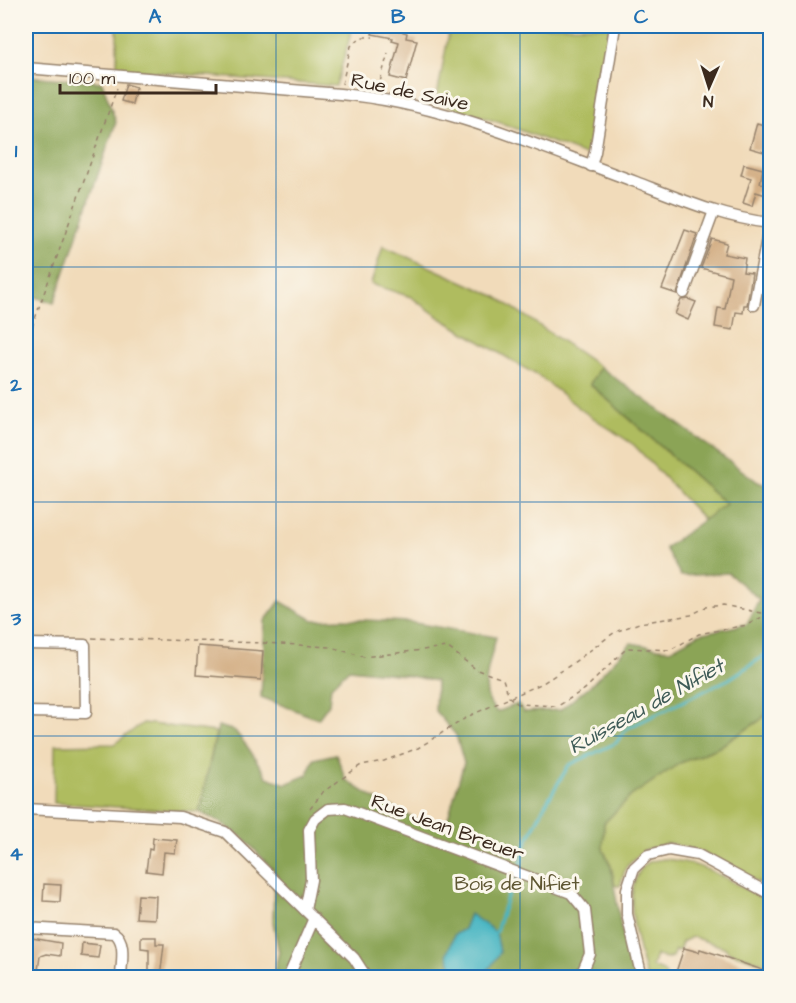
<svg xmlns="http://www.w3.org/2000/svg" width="796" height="1003" font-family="'Architects Daughter',sans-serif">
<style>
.green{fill:#afbc5f;stroke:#75733e;stroke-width:1.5}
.forest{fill:#8ba456;stroke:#63673a;stroke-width:1.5}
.water{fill:#47b5c2;stroke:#417070;stroke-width:1.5}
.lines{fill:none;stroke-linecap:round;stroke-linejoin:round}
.stream{stroke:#47b5c2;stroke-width:3}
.building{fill:#d4b087}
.minor-casing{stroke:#96826c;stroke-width:13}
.path{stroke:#96826c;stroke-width:1.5;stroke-dasharray:4.5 4.5;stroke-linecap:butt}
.minor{stroke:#fff;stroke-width:10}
.grid{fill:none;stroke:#1f6fb2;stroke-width:1.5;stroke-opacity:0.55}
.labels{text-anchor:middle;stroke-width:6;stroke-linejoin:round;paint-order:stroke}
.street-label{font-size:20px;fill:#3b2a1e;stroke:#fbf7ec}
.park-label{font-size:20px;fill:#5e5632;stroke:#fbf7ec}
.water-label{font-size:21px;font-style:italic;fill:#3f5b57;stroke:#fbf7ec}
.neatline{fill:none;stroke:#1f6fb2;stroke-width:2}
.grid-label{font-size:20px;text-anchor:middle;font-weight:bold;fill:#1f6fb2}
</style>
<rect width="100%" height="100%" fill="#fbf7ec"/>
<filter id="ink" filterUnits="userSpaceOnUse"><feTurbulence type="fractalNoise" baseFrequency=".0167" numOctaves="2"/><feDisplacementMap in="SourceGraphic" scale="12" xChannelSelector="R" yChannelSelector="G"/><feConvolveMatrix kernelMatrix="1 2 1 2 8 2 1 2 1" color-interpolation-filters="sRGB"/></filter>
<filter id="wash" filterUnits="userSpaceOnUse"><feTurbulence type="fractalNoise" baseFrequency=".008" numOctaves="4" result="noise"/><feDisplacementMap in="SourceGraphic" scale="24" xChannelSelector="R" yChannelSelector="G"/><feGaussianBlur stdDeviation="1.35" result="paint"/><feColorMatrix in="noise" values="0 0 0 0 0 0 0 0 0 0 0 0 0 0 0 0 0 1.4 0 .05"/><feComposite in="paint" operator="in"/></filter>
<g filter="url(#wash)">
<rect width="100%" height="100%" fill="#f1dbba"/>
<!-- green -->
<g class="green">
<path d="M117 26H353L336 86 117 69Z"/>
<path d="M450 26H610L590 150 585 155 504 124 436 102Z"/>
<path d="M383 246 497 297 600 367 590 384 726 504 704 520 634 445 583 411 540 377 442 319 411 297 371 284Z"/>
<path d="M770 711V889L699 851 669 843 644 850 626 867 620 886H615L611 866 603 849 604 823 631 796 680 763 719 747 759 721Z"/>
<path d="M143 723 216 732 199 812 54 803 55 745 114 744Z"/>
<path d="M664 859C703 861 737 885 770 903V965L729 952 724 947 692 937 682 942 679 951 675 950 672 957 666 959 656 955 652 967 663 971 666 975 665 977H646C639 947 618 888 646 864 651 860 658 860 664 859Z"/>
</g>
<!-- forest -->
<g class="forest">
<path d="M26 76 102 82 116 122 54 303 26 294Z"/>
<path d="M600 367 758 482 770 487V711L759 721 719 747 680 763 631 796 604 823 603 849 611 867 621 927 635 977H273L279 952 273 922 274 871 245 839 220 822 199 812 218 726 235 731 249 749 267 777 286 784 307 775 314 759 336 754 346 780 372 797 425 824 446 825 464 763 456 735 435 711 436 681 405 675 349 669 331 686 329 704 318 719 261 697 265 621 280 601 313 620 343 619 409 622 496 637C491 660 476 694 497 712L518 704 524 712 560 710 592 684 631 643 670 650 699 634 747 624 759 599 728 573 681 576 665 548 726 504 590 384Z"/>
</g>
<!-- water -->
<path class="water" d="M470 914 496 932 500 952C490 970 485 978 463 977L452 967 447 954 454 935 464 929Z"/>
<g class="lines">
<!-- stream -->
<path class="stream" d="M496 932 507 897 519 873 526 843 545 805 569 765 616 743 626 729 729 679 770 652"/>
</g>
<g id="blocks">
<!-- building -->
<g class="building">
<path d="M374 26H390V28L407 33 406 38 417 40 406 81 390 77 399 42 392 40 393 38 372 34Z"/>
<path d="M126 84 136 87 132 104 121 101Z"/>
<path d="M757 123 771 127V154L750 148Z"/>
<path d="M744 164 763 169 760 183 768 185 766 195 756 192 752 206 743 203 751 178 741 175Z"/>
<path d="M685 230 697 234 677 294 662 289Z"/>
<path d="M712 239 727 243 724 254 745 258 743 272 752 273 747 305H744L743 313 736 312 733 330 715 327 718 308 725 309 731 276 701 268Z"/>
<path d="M688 299 696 302 688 320 675 314 681 300Z"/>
<path d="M198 646 263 651 261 680 196 675Z"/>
<path d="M153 838 177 840 175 853 164 852 162 873 146 871 149 849 152 850Z"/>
<path d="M44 884 61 885 60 902 43 901Z"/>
<path d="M138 895 156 896 155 919 136 918Z"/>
<path d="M26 937 61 943 60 956 46 954 40 956 37 978H26Z"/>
<path d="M141 937H156V944H164L160 978H149V949L141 948Z"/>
<path d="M82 943 100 945 98 958 81 956Z"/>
<path d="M684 948 699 952 700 949 719 955 771 973V978H674Z"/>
</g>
</g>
</g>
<g filter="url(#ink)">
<use href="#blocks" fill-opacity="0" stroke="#96826c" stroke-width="1.5"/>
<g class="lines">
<!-- minor casing -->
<g class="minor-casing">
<g id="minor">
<path d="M26 68 340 94C443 103 540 147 636 182 680 199 724 218 770 223"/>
<path d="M591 166 595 152 615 26"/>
<path d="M684 293 714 211"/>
<path d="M754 305 770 223"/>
<path d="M26 644 85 645 86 713 26 712"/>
<path d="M26 792V810"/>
<path d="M26 809 180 817 225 832 354 958 367 978"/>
<path d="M305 910 311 880 309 830 315 819 328 809 345 808 571 893 585 910 590 954 580 978"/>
<path d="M26 928 114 933C127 941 121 964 121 978"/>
<path d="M288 978 314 918"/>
<path d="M642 978 627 914V889L634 868 648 855 669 850 698 855 770 894"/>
</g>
</g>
<!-- path -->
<g class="path">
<path d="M342 84 351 46 361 37H373"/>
<path d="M378 89 388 53"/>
<path d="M26 344 117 88"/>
<path d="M92 638 264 643 331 647 364 657 447 647 477 670 503 679 509 697 518 704 558 706 585 689 627 648 670 650 699 634 747 625 766 615"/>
<path d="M310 809 323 792 361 765 384 761 418 748 469 716 543 683 569 666 615 632 639 623 691 615 706 607 723 605 770 615"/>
</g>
<!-- minor -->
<use href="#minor" class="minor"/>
</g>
</g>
<!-- grid -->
<path class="grid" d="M276 26V978M520 26V978M26 267H770M26 502H770M26 736H770"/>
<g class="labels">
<!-- street labels -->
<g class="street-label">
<text transform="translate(410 91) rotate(12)" y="7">Rue de Saive</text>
<text transform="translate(448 827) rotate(20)" y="7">Rue Jean Breuer</text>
</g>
<!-- park labels -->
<g class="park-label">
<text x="517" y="890">Bois de Nifiet</text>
</g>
<!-- water labels -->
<g class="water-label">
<text transform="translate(646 706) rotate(-29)" y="7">Ruisseau de Nifiet</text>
</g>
</g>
<!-- margin -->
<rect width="796" height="1003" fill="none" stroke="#fbf7ec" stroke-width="66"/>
<!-- north arrow -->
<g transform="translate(709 87) rotate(183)" stroke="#fbf7ec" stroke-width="4.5" paint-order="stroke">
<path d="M0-4.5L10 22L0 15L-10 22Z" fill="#3b2a1e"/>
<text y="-9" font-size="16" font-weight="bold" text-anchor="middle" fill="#3b2a1e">N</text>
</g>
<!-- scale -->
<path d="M60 84v9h156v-9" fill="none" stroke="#3b2a1e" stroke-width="3"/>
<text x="69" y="84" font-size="18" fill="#3b2a1e" stroke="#fbf7ec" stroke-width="4.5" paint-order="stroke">100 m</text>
<rect x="33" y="33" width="730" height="937" class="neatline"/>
<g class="grid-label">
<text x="155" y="23">A</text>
<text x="398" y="23">B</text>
<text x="641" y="23">C</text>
<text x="16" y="157">1</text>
<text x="16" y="391">2</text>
<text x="16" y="625">3</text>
<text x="16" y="860">4</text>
</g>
</svg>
